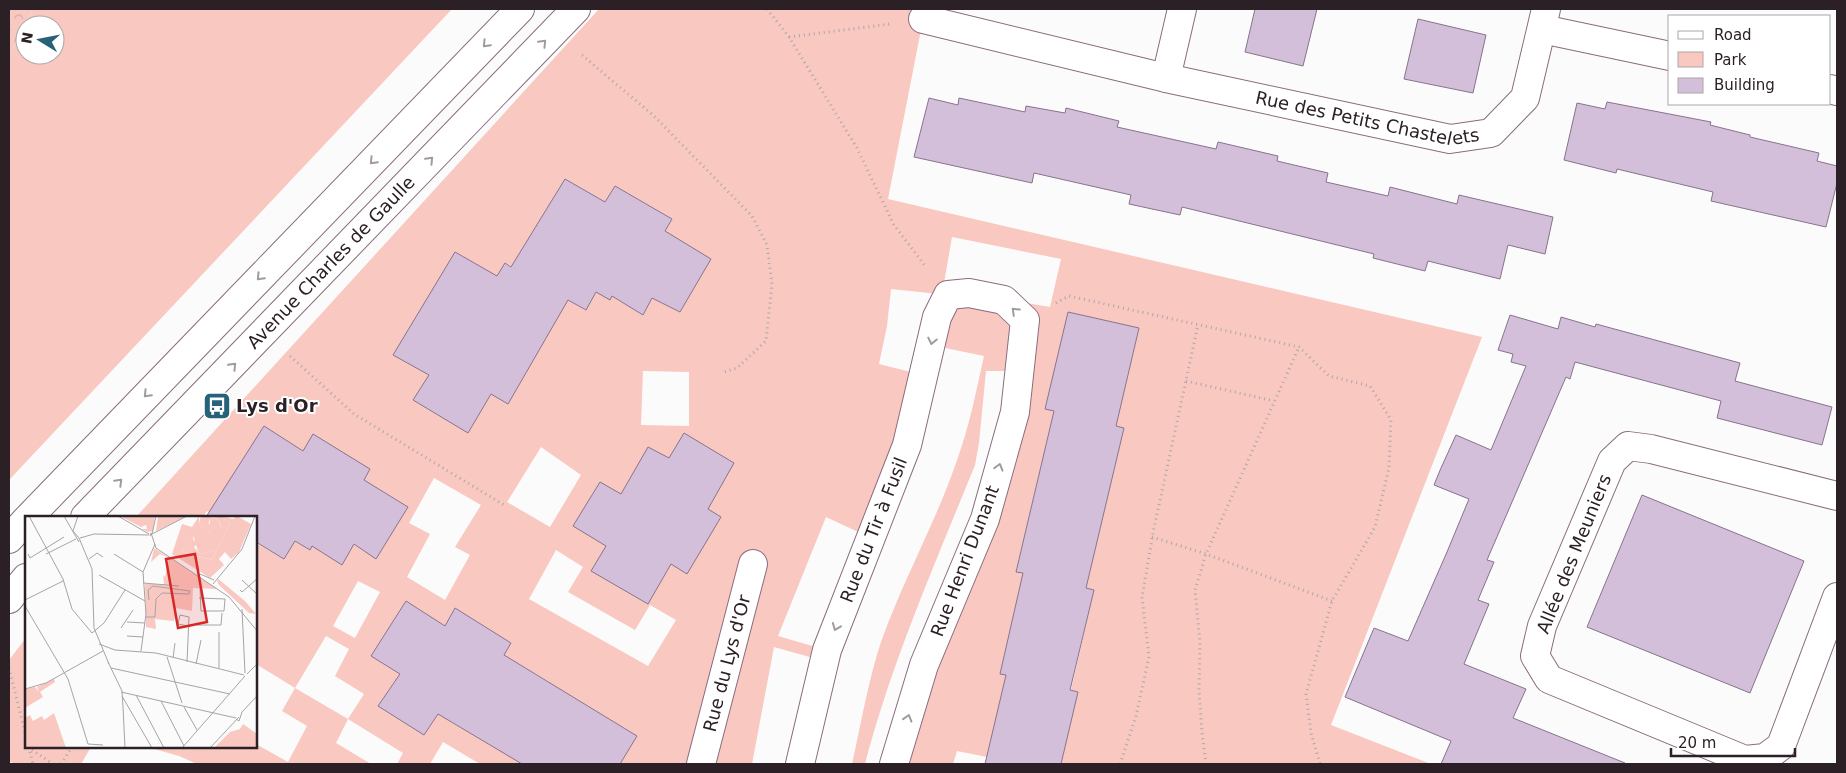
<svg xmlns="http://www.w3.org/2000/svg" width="1846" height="773" font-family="'DejaVu Sans',sans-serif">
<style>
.green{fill:#f9c8c0;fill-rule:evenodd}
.forest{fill:url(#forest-crowns)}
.building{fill:#d4bfda;stroke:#87738c}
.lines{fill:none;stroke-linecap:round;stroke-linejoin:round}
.minor-casing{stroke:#8a6c7e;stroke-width:30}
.path{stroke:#aca7aa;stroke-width:3;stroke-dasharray:1 4;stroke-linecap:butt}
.minor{stroke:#fff;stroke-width:28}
.oneway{stroke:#a09b9e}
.labels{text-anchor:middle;stroke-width:4;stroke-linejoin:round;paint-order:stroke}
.street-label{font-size:18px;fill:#2c2027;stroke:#fff}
.poi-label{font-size:18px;font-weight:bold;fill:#2c2027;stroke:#fff;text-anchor:start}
.inset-road{fill:none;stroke:#a8a3a6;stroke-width:1}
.view{fill:#d62828;fill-opacity:0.15;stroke:#d62828;stroke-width:2.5}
.inset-edge{fill:none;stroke:#2c2027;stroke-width:2.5}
</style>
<defs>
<pattern id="forest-crowns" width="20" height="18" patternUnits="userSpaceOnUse" patternTransform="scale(1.25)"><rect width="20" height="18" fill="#f9c8c0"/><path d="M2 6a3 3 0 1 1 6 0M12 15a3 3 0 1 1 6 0" fill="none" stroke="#d6aca5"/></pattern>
</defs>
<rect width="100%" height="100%" fill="#fbfbfb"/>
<!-- green -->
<g class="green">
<path d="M33 9H452L9 480V56ZM25 25H55V55H25Z"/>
<path d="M599 9H925L888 199 1482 337 1331 725 1431 764H1061L1078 692 1071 690 1094 590 1086 588 1124 428 1116 426 1139 329 1068 312 1045 409 1054 411 1016 571 1023 573 1000 674 1006 675 987 757 957 751 953 764H894L924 665 985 519 1015 412 1018 371H986L979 443 975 465C935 564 892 661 865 764H852C861 724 868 681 881 642 903 580 935 524 956 463 969 428 976 392 984 356L931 345 937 317 948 295 891 289 887 326 879 364 923 375 907 445 824 661 774 647 752 764H620L637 736 581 702 565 727 558 723 559 719 535 705 549 682 524 667 520 673 500 660 511 643 455 609 445 626 406 601 371 656 400 674 378 706 424 735 440 711 453 719 451 722 480 739 493 719 518 737 507 755 522 764H480L443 742 430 764H397L403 753 348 719 336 743 371 764H197L179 756 147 747H256V744L288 762 307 726 282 711 295 688 256 664V543L284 559 295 541 309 550 312 546 342 564 354 544 376 558 408 507 384 492 380 499 360 486 369 469 313 434 303 451 264 426 230 480 253 495 249 503 245 500 234 517H217L207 511 203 517H136ZM565 179 605 202 615 186 672 219 662 236 683 249 686 244 710 259 680 312 652 298 643 315 612 296 610 300 596 292 585 310 556 293 542 318 536 315 523 336 541 347 508 403 491 394 468 433 413 400 429 375 394 355 422 309 446 324 455 309 451 306 457 296 437 284 455 252 476 264 470 275 491 287 506 263 534 280 549 256 552 257 557 249 532 233ZM952 237 1061 259 1050 307 943 289ZM643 371 689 372V426L641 425ZM541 447 581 475 550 527 507 502ZM434 478 481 505 455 547 470 555 445 600 407 577 430 534 409 523ZM826 517 871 538 826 650 778 636ZM556 550 583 567 568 592 635 630 650 605 676 620 648 666 529 599ZM358 581 380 592 355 638 333 626ZM326 636 349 649 335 676 364 694 348 719 295 688Z"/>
<path d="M26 638V747H91L81 764H14L9 761V660Z"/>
</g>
<!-- forest -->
<path class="forest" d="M9 9H33L9 56Z"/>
<!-- building -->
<g class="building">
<path d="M1255 9H1317L1303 66 1245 52Z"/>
<path d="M1418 19 1486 35 1473 93 1404 79Z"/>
<path d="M929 98 958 105 959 98 1025 112 1026 106 1065 113 1066 108 1119 121 1117 127 1216 149 1218 142 1278 156 1277 161 1328 173 1326 182 1388 196 1390 187 1457 204 1459 195 1553 217 1545 254 1508 245 1500 279 1428 261 1425 271 1373 258 1374 254 1182 207 1180 215 1129 204 1131 195 1034 173 1032 183 914 157Z"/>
<path d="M1607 102 1711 122 1710 125 1750 135V137L1819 153 1817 161 1837 166V183L1826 227 1711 201 1713 192 1617 169 1616 173 1564 160 1577 103 1605 109Z"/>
<path d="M565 179 605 202 615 186 672 219 665 231 711 259 680 312 652 298 643 315 612 296 610 300 596 292 586 310 568 300 508 404 491 394 468 433 413 400 429 375 393 355 455 252 497 276 505 263 511 267Z"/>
<path d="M1068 312 1139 328 1116 426 1124 428 1086 588 1094 590 1070 690 1078 692 1061 764H985L1006 675 1000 674 1023 573 1016 572 1054 411 1045 409Z"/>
<path d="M1510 315 1558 329 1561 317 1595 327 1596 324 1740 363 1735 381 1832 407 1822 445 1717 418 1721 401 1575 362 1570 379 1566 377 1487 560 1494 562 1478 600 1489 604 1464 664 1526 689 1513 718 1625 763V764H1441L1451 741 1345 697 1374 628 1408 641 1447 552 1469 499 1434 485 1441 468 1456 435 1491 450 1526 366 1511 362 1513 354 1498 350Z"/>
<path d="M264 426 303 451 313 434 370 469 364 480 408 507 376 559 354 544 342 565 312 546 310 550 295 541 284 559 256 542V517H206Z"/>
<path d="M684 433 734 463 708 509 721 517 687 574 671 564 648 604 591 571 606 546 573 526 600 482 621 494 648 447 669 458Z"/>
<path d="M1642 495 1804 561 1750 693 1587 627Z"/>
<path d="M406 601 445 626 455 608 511 643 504 655 637 736 620 764H522L438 714 424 735 378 706 400 674 371 656Z"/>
</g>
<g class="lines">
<!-- minor casing -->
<g class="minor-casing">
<g id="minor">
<path id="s1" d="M923 19 1166 78 1450 139 1491 133 1525 98 1546 9"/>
<path d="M1542 29 1670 56"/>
<path d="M1166 78 1182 9"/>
<path d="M1830 89 1837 91"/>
<path d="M1837 496 1651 449 1628 446 1612 461 1542 626 1535 656 1549 679 1745 760 1765 758 1781 746 1837 597"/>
<path d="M29 517 520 9"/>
<path id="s2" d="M85 517 576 9"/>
<path d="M9 539 26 520"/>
<path d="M9 599 26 578"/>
<path id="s3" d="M701 764 753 564"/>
<path id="s4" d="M800 764 827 650 907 445 937 317 948 295 969 293 1004 300 1025 320 1015 412 985 519 924 665 894 764"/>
</g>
</g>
<!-- path -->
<g class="path">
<path d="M767 9 789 37 857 148 894 225 926 267"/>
<path d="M789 37 890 24"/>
<path d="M582 55 654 116 752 216 767 245 772 284 766 341 737 368 721 373"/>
<path d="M1056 303 1069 296 1299 347 1329 376 1370 386 1391 420 1389 468 1375 527 1332 601 1306 694 1311 733 1320 764"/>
<path d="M290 356 354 414 504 505"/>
<path d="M1186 381 1274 401"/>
<path d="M1152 537 1206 554 1332 601"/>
<path d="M9 668 26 736"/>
<path d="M29 747 33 764"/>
<path d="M30 747 29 748 53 764"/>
<path d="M61 764 72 747"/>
<path d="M1120 764 1136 716 1149 657 1142 597 1154 528 1198 325"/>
<path d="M1206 764 1202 732 1199 691 1200 643 1195 590 1206 554 1299 347"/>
</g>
<!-- minor -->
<use href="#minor" class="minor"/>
</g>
<!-- one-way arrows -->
<defs><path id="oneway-chevron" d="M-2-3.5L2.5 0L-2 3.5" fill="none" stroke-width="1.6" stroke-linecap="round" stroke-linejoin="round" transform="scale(1.25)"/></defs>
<g class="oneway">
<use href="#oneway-chevron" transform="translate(543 43) rotate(-46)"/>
<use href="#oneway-chevron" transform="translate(486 44) rotate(134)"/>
<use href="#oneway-chevron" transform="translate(430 160) rotate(-46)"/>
<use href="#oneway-chevron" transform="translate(373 161) rotate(134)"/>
<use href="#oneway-chevron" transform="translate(260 277) rotate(134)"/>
<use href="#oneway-chevron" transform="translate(1015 311) rotate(-136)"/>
<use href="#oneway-chevron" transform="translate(932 341) rotate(102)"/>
<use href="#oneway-chevron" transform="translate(233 366) rotate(-46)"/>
<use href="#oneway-chevron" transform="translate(147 394) rotate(134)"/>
<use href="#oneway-chevron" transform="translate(999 467) rotate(-74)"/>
<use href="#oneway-chevron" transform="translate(119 482) rotate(-45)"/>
<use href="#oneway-chevron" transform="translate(836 627) rotate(112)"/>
<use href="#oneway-chevron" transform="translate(908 718) rotate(-73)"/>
</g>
<!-- icons -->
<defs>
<g id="bus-square" transform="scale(1.4375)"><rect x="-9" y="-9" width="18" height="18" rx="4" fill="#26627a" stroke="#fff"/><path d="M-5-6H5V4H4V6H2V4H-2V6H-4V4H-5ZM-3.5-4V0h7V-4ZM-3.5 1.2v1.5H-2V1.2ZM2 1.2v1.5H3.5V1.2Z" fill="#fff"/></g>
</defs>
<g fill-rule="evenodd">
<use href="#bus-square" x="217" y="406"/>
</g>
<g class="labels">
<!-- street labels -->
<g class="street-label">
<text dy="6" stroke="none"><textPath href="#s1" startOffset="456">Rue des Petits Chastelets</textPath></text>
<text dy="6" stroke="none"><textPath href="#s2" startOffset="354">Avenue Charles de Gaulle</textPath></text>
<text dy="6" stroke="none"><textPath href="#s4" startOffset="246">Rue du Tir à Fusil</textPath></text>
<text transform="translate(1574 554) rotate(-68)" y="6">Allée des Meuniers</text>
<text transform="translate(965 561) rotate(-69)" y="6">Rue Henri Dunant</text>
<text dy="6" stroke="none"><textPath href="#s3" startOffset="104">Rue du Lys d'Or</textPath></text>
</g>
<!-- poi labels -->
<g class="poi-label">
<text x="236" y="412">Lys d'Or</text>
</g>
</g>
<!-- overview -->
<g transform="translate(25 516)">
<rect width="232" height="232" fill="#fbfbfb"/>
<path d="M174 0V7L179 11 185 7 184 1 193 3 196 12 183 15 190 22 188 34 179 38 173 36 168 18 156 35 187 44 205 7 196 0 208 3 212 0 226 8 214 36 206 43 200 36 194 43 199 49 185 62 147 38 157 8 167 11ZM129 32 193 73 168 72 167 95 151 92 149 105 130 103 131 113 121 111 120 68H139L138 59 140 61 143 46 142 41 135 38 126 46ZM218 208 232 218V232H189L205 216 215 213Z" fill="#f9c8c0"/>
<path d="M95 0H130L128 15 123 16 117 13H122L121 9 116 11ZM176 0H196L205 7 187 44 156 35 169 16 168 24 174 26 169 31 173 36 179 38 188 34 185 31 189 22 183 15 188 8 190 13 196 11 193 3 185 0 183 10 179 11 174 7ZM192 62 220 85 231 98 224 97 193 68ZM29 163 30 166 15 176 18 181 0 192V173L10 171 14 176 12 171ZM29 197 41 232H0V202L5 199 8 205 17 200 19 204Z" fill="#f9c8c0"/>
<path d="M133 0H158V2L131 15Z" fill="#f9c8c0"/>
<path class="inset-road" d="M4 0 38 63 47 93 67 117 79 107 100 74M39 0 54 26M93 0 124 18M48 15 54 22 67 53 69 112 84 148M48 15 53 0M127 18 162 0M127 18 131 0M125 20 126 17 131 32 204 81 233 116M55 22 69 18 124 19M3 38 5 42 39 21M21 38 51 23M89 38 118 56M64 43 72 37 78 41M175 58 189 64M74 59 120 85M217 64 233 79M118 67 154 70M188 68 217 33 230 0M175 72 176 95H199L200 83M215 74 217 76 233 62M174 82 200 83M0 84 38 65M124 84 123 74 128 70 165 75M0 90 43 163 63 228 78 229M217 93 220 157M121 101H130L131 83 137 77 164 78 165 75M102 106 120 107M172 109H196L197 97M96 112 108 94M194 116V152M102 120 118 121M74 128 90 134 131 137 219 159M116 135 121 98 118 56 130 28M142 141 157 187M148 142 150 127M83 146 97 175 98 191M162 146 164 101 155 99 153 108 163 110M171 148 176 124M86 152 205 178M222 158 233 147M0 173 21 167 78 135M96 176 211 202M111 179 139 232M97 180 127 232M136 185 159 230M98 191 100 232M159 191 172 214M211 203 214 205 217 196 233 179M157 232 220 160M185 232 214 201"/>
<path class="view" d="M170 38 182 106 153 112 141 43Z"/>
<rect width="232" height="232" class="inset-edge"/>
</g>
<!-- border -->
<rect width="1846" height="773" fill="none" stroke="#2c2027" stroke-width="20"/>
<!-- legend -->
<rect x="1668" y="15" width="162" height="90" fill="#ffffff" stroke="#aba6a9"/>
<rect x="1678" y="31" width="25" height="8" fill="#ffffff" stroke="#aba6a9"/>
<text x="1714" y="40" font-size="15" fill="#2c2027">Road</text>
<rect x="1678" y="52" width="25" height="15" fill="#f9c8c0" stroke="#aba6a9"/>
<text x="1714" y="65" font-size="15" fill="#2c2027">Park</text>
<rect x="1678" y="78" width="25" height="15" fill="#d4bfda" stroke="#aba6a9"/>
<text x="1714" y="90" font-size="15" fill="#2c2027">Building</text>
<!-- north arrow -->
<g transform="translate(40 40) rotate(280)"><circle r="24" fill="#ffffff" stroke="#aba6a9"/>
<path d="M0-4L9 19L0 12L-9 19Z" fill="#26627a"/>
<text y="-8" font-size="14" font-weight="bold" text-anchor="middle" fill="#2c2027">N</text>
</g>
<!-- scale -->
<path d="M1671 748v8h124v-8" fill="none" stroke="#2c2027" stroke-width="2.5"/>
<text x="1678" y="748" font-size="15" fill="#2c2027" stroke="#ffffff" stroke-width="4" paint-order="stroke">20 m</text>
</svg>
